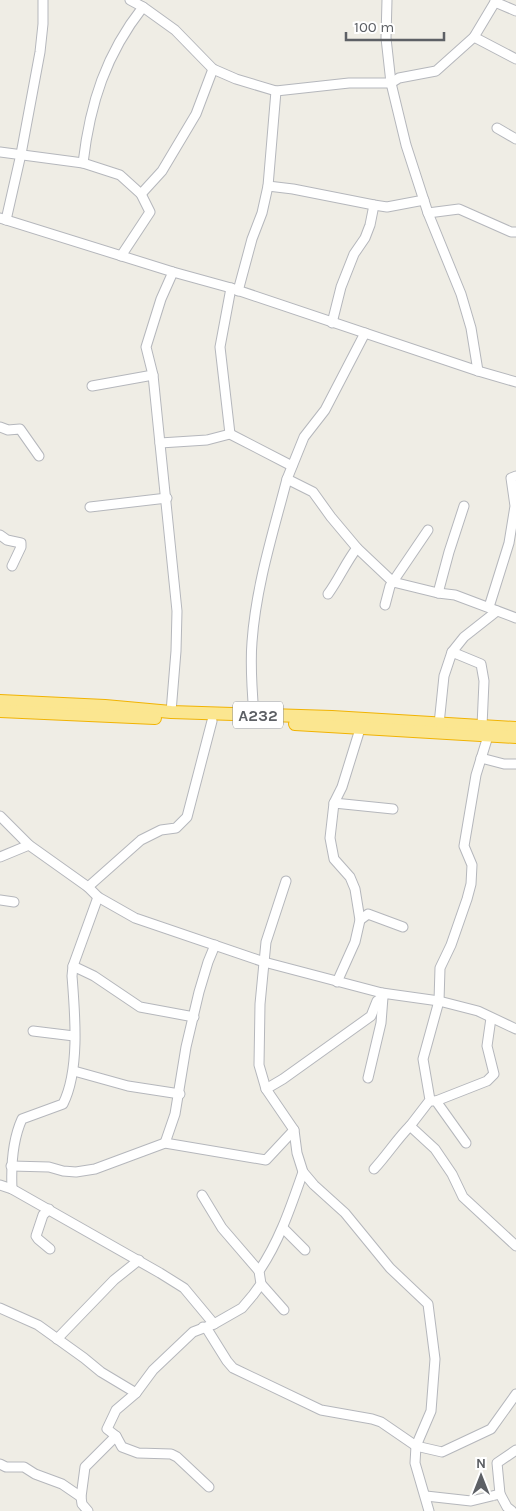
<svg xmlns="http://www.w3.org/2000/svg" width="516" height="1511" font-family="Karla,sans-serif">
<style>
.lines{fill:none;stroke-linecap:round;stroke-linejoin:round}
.minor-casing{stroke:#b5b7bc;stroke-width:11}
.highway-casing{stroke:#f1b303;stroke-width:14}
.minor{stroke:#fff;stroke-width:9}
.highway{stroke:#fbe690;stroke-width:12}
.labels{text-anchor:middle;stroke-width:4.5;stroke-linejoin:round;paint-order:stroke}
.shield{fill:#fff;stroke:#8e9093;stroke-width:1}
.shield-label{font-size:16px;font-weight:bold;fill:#5d6065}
</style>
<rect width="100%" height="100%" fill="#efede5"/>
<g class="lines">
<!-- minor casing -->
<g class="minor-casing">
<g id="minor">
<path d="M130 0 143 7 175 30 213 69 236 79 276 91 349 83H391L399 78 436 71 474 37 495 2V0"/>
<path d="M387 0 386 38 391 83 406 145 428 213 461 294 471 328 478 371"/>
<path d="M495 2 516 11"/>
<path d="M474 37 516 59"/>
<path d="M497 128 516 139"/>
<path d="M0 152 83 163 120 175 141 194 150 212 121 256"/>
<path d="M83 163C90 103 106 54 143 7"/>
<path d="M268 186 293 189 374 205 387 207 424 200"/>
<path d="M141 194 162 171 196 114 213 69"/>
<path d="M428 213 459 209 511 232H516"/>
<path d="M0 218 173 272 231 288 478 371 516 382"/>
<path d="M6 220 21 154 40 52 43 24V0"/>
<path d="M238 291 252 239 262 213 268 186 276 91"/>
<path d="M332 323 341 287 354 254 365 238 370 225 374 205"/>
<path d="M92 386 153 375"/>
<path d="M0 427 8 430 20 429 39 456"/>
<path d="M230 434 220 347 231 288"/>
<path d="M160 443 207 440 230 434 292 466"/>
<path d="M287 479 304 437 325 410 365 333"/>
<path d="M90 507 167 498"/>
<path d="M0 535 7 540 21 543V547L12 566"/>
<path d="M438 593 449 552 464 506"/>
<path d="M328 594C339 579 346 562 357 548"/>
<path d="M385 605 390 586 428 530"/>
<path d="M489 607 509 543 515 506 511 478 516 476"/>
<path d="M452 652 464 637 497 611"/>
<path d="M171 712 176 651 177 611 153 375 146 347 161 299 173 272"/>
<path d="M254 715C252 691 250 666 252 642 256 586 273 533 287 479L313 492 331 517 357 548 393 582 438 593 455 595 516 618"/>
<path d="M439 724 444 676 452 652 481 664 484 681 482 726"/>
<path d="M488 736 476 775 464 846 472 865 471 884 467 899 451 945 440 968 439 1001 423 1059 430 1100 410 1126 435 1149 452 1174 463 1197 516 1246"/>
<path d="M481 758 504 764H516"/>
<path d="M334 803 393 809"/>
<path d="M0 816 29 845 88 887 98 897 135 918 264 962 382 993 439 1001 478 1011 516 1029"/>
<path d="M0 857 29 845"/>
<path d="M286 881 266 942 260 1004 259 1065 266 1089 294 1130 297 1153 303 1172 314 1185 345 1213 390 1268 428 1304 435 1359 431 1411 416 1446 415 1463 429 1511"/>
<path d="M88 887 141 840 161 830 176 828 187 817 212 721"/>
<path d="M0 900 14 902"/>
<path d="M360 920 368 914 403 927"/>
<path d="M73 966 94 976 140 1007 194 1017"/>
<path d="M337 982 355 942 360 920 355 889 350 877 334 859 330 838 334 803 342 787 360 729"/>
<path d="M33 1031 74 1036"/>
<path d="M74 1071 128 1086 180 1094"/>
<path d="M368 1078 381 1023 383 997"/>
<path d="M266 1089 283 1079 371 1016 377 1001 383 997 382 993"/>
<path d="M432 1101H436L466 1143"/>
<path d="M436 1101 487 1081 494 1074 487 1046 491 1018"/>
<path d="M165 1143 175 1114 186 1047 199 992 208 962 215 945"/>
<path d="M11 1166 49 1167 63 1171 76 1172 95 1169 165 1143 266 1160 294 1130"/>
<path d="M374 1169C387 1155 397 1139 410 1126"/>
<path d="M0 1185 12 1189 160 1273 184 1288 214 1324"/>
<path d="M12 1189C11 1166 12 1141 22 1119L63 1104C80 1070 75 1014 72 976L73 966 98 897"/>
<path d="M202 1195 222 1228 259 1271"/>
<path d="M49 1209 43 1215 36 1236 38 1239 50 1249"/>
<path d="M283 1228 305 1250"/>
<path d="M261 1284 284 1310"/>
<path d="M0 1308 38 1325 84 1358 101 1372 136 1393"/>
<path d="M203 1327 207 1329 227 1361 233 1368 321 1410 372 1419 381 1422 416 1446 442 1452 491 1429 516 1394"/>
<path d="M57 1339 114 1280 139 1260"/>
<path d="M116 1436 122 1447 138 1453 171 1454 177 1457 209 1487"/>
<path d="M0 1464 6 1467H24L35 1474 62 1484 81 1497"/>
<path d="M500 1494 507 1507 512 1511"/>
<path d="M426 1496 471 1501 500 1494 497 1463 516 1450"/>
<path d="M88 1511 82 1504 81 1497 85 1467 116 1436 107 1429 116 1410 136 1393 153 1370 193 1332 214 1324 242 1308 253 1295 261 1284 259 1271C280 1240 291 1206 303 1172"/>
</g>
</g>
<!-- highway casing -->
<g class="highway-casing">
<g id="highway">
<path d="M0 701 105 706 171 712 332 717 516 728"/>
<path d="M0 711 155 718"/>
<path d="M295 724 516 737"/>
</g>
</g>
<!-- minor -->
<use href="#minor" class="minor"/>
<!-- highway -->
<use href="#highway" class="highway"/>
</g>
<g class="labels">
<!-- shield labels -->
<rect class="shield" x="233" y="701.5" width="50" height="27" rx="4"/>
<g class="shield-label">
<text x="258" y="721">A232</text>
</g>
</g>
<!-- north arrow -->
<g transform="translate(481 1476)" stroke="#ffffff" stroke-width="4" paint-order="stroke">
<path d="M0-4L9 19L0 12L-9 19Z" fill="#5d6065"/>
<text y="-8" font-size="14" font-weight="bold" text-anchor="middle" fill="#5d6065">N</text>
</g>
<!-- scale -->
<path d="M346 32v8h98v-8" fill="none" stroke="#5d6065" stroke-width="2.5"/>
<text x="354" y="32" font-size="15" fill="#5d6065" stroke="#ffffff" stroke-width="4" paint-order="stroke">100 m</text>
</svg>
